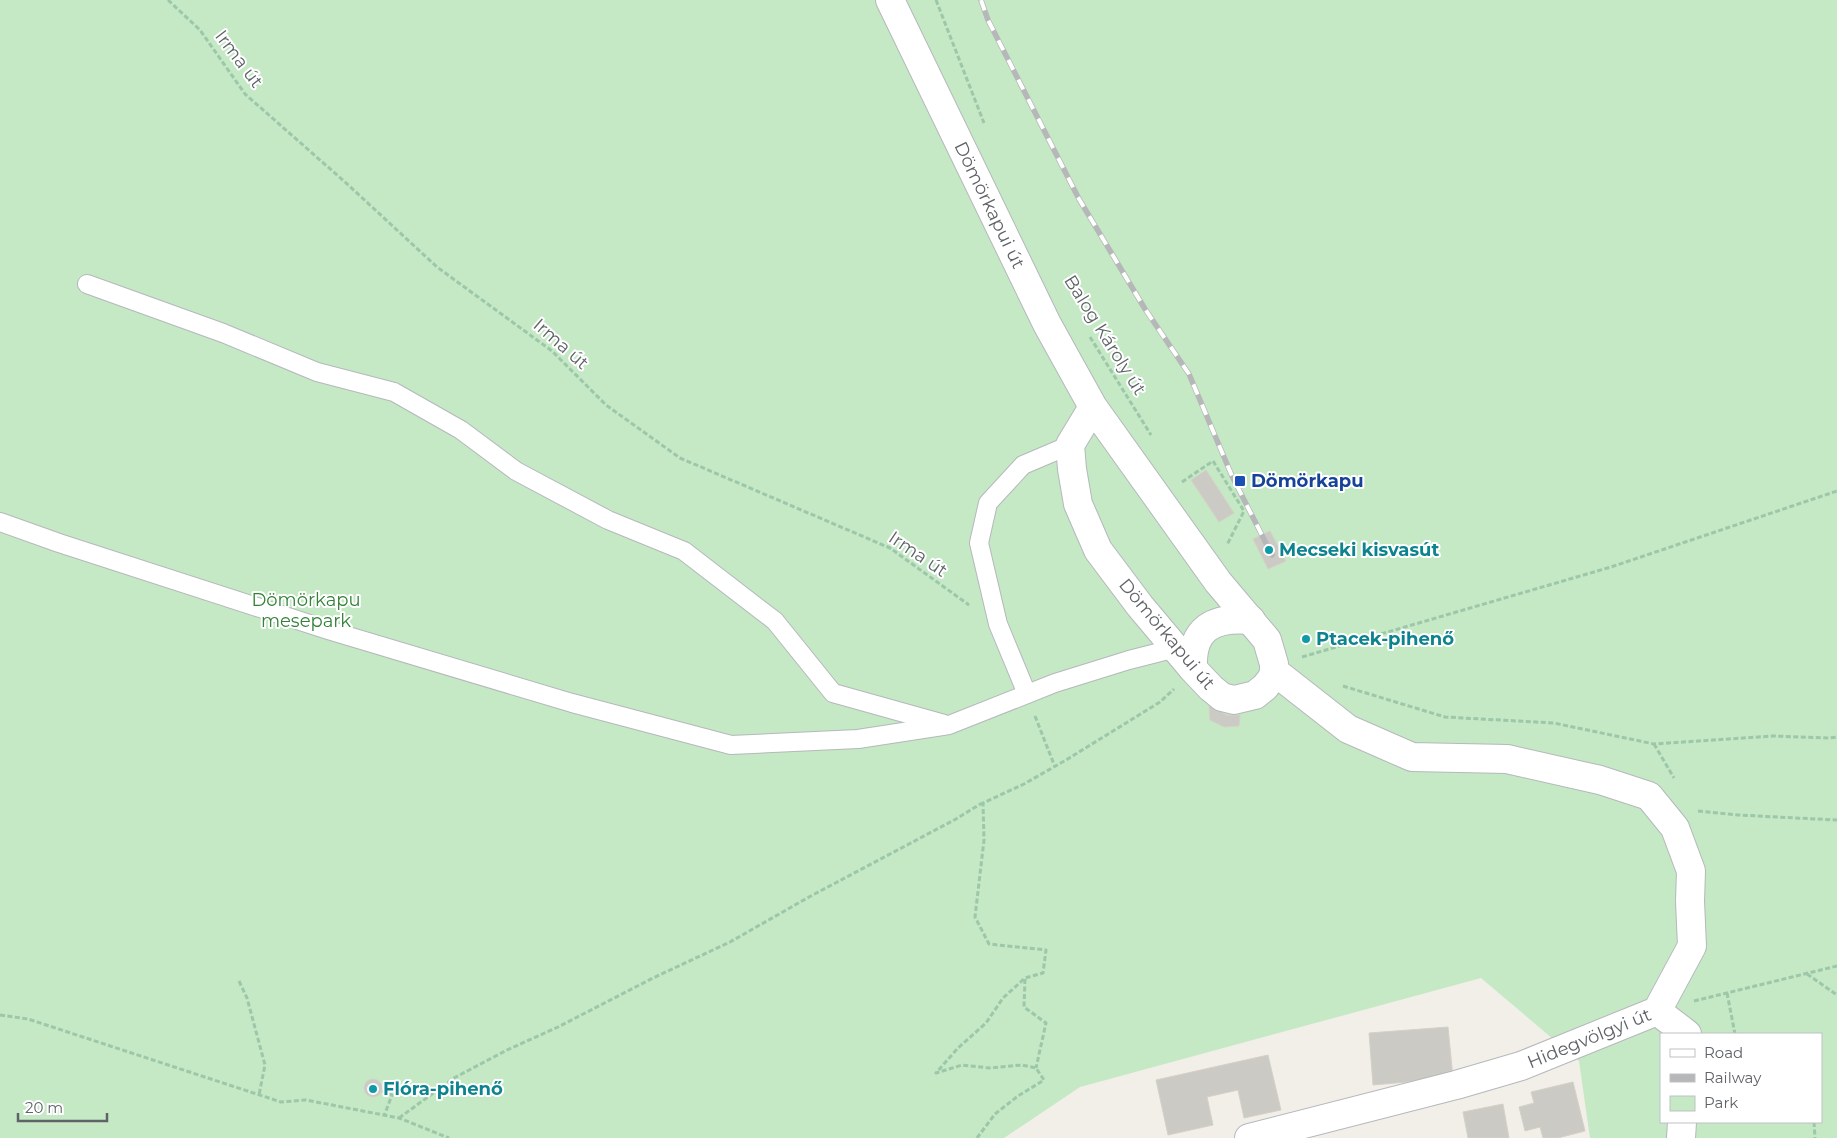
<svg xmlns="http://www.w3.org/2000/svg" width="1837" height="1138" font-family="Montserrat,sans-serif">
<style>
.green{fill:#c5e8c5;fill-rule:evenodd}
.building{fill:#cccac5;stroke:#d6d1c6}
.lines{fill:none;stroke-linecap:round;stroke-linejoin:round}
.service-casing{stroke:#b5b8bc;stroke-width:20}
.minor-casing{stroke:#b5b8bc;stroke-width:30}
.path{stroke:#9cc7a9;stroke-width:3;stroke-dasharray:5 2.5;stroke-linecap:butt}
.service{stroke:#fff;stroke-width:18}
.minor{stroke:#fff;stroke-width:28}
.rail-casing{stroke:#b6b7b8;stroke-width:5.5}
.rail{stroke:#fff;stroke-width:4;stroke-dasharray:11;stroke-linecap:butt}
.transit-dot{fill:#1a4fb4;stroke:#fff;stroke-width:2}
.culture-dot{fill:#0f9aa8;stroke:#fff;stroke-width:2}
.labels{text-anchor:middle;stroke-width:4;stroke-linejoin:round;paint-order:stroke}
.street-label{font-size:18px;fill:#5f6368;stroke:#fff}
.transit-label{font-size:18px;font-weight:bold;fill:#164399;stroke:#fff;text-anchor:start}
.culture-label{font-size:18px;font-weight:bold;fill:#0d838f;stroke:#fff;text-anchor:start}
.park-label{font-size:18px;fill:#348238;stroke:#fff}
</style>
<rect width="100%" height="100%" fill="#f1efe8"/>
<!-- green -->
<path class="green" d="M0 0H1837V1138H1590L1579 1061 1481 978 1080 1087 1004 1138H0ZM1661 1034H1821V1122H1661Z"/>
<!-- building -->
<g class="building">
<path d="M1206 470 1234 513 1219 522 1191 480Z"/>
<path d="M1270 531 1286 561 1268 569 1253 539Z"/>
<path d="M1209 704 1226 715H1240L1239 726 1224 727 1210 720Z"/>
<path d="M1448 1027 1453 1078 1373 1085 1369 1033Z"/>
<path d="M1268 1055 1281 1110 1244 1118 1238 1090 1207 1097 1213 1125 1168 1135 1156 1080Z"/>
<circle cx="373" cy="1088" r="9"/>
<path d="M1573 1082 1585 1131 1558 1138H1543L1540 1127 1525 1131 1519 1107 1534 1103 1531 1092Z"/>
<path d="M1503 1104 1509 1138H1468L1463 1112Z"/>
</g>
<g class="lines">
<!-- service casing -->
<g class="service-casing">
<g id="service">
<path d="M87 284 223 333 317 372 394 392 461 430 516 471 608 520 684 551 775 621 833 693 944 724"/>
<path d="M0 522 59 543 328 630 572 703 731 745 858 739 949 725 1055 683 1129 660 1176 648"/>
<path d="M1027 694 998 624 979 543 988 503 1023 465 1070 445"/>
</g>
</g>
<!-- minor casing -->
<g class="minor-casing">
<g id="minor">
<path id="s1" d="M890 0 1047 324 1093 407 1218 582 1267 640 1274 664V671L1272 678 1265 687 1255 695 1234 700 1222 697 1211 688 1193 669 1140 606 1098 550 1078 504 1072 469 1070 445 1093 407"/>
<path d="M1193 669C1191 628 1213 617 1251 620"/>
<path d="M1657 1011 1687 1034"/>
<path id="s2" d="M1249 1138 1456 1085 1521 1066 1657 1011 1692 946 1690 901 1691 871 1675 828 1649 796 1600 780 1507 759 1412 757 1348 729 1274 671"/>
<path d="M1681 1138 1682 1122"/>
</g>
</g>
<!-- path -->
<g class="path">
<path d="M168 0 200 30 245 94 345 182 437 267 552 351 606 405 680 458 890 548 969 605"/>
<path d="M936 0 984 123"/>
<path d="M1090 337 1151 435"/>
<path d="M1182 482 1213 461 1244 511 1227 545"/>
<path d="M1302 657 1611 567 1837 491"/>
<path d="M1343 686 1445 717 1554 723 1654 744 1773 736 1829 738 1837 737"/>
<path d="M1035 716 1055 767"/>
<path d="M1654 744 1674 778"/>
<path d="M1698 811 1738 815 1837 820"/>
<path d="M1807 974 1837 995"/>
<path d="M1025 979 1024 1007 1046 1023 1036 1068"/>
<path d="M239 981 247 998 265 1065 259 1095"/>
<path d="M1727 993 1735 1034"/>
<path d="M1694 1001 1837 966"/>
<path d="M0 1015 28 1019 281 1102 306 1100 399 1118 449 1138"/>
<path d="M382 1091 392 1095 384 1116"/>
<path d="M399 1118 454 1078 507 1050 558 1027 653 978 730 942 809 897 956 819 982 803"/>
<path d="M1814 1122 1815 1138"/>
<path d="M977 1138 995 1114 1018 1096 1044 1080 1036 1068 1022 1065 989 1068 962 1065 936 1073 958 1048 986 1023 1003 998 1025 978 1043 973 1046 950 989 944 975 917 984 840 983 803 1024 784 1066 760 1160 702 1174 689"/>
</g>
<!-- service -->
<use href="#service" class="service"/>
<!-- minor -->
<use href="#minor" class="minor"/>
<!-- rail casing -->
<g class="rail-casing">
<path id="rail" d="M981 0 988 20 1079 199 1145 309 1189 374 1232 476 1272 555"/>
</g>
<!-- rail -->
<use href="#rail" class="rail"/>
</g>
<!-- markers -->
<rect class="transit-dot" x="1234" y="475" width="12" height="12" rx="2.5"/>
<g class="culture-dot">
<circle cx="1269" cy="550" r="5"/>
<circle cx="1306" cy="639" r="5"/>
<circle cx="373" cy="1089" r="5"/>
</g>
<g class="labels">
<!-- street labels -->
<g class="street-label">
<text transform="translate(239 59) rotate(53)" y="6">Irma út</text>
<text dy="6" stroke="none"><textPath href="#s1" startOffset="228">Dömörkapui út</textPath></text>
<text transform="translate(1105 335) rotate(58)" y="6">Balog Károly út</text>
<text transform="translate(561 344) rotate(41)" y="6">Irma út</text>
<text transform="translate(918 554) rotate(34)" y="6">Irma út</text>
<text transform="translate(1167 634) rotate(50)" y="6">Dömörkapui út</text>
<text dy="6" stroke="none"><textPath href="#s2" startOffset="355">Hidegvölgyi út</textPath></text>
</g>
<!-- transit labels -->
<g class="transit-label">
<text x="1251" y="487">Dömörkapu</text>
</g>
<!-- culture labels -->
<g class="culture-label">
<text x="1279" y="556">Mecseki kisvasút</text>
<text x="1316" y="645">Ptacek-pihenő</text>
<text x="383" y="1095">Flóra-pihenő</text>
</g>
<!-- park labels -->
<g class="park-label">
<text x="306" y="606">Dömörkapu<tspan x="306" dy="21">mesepark</tspan></text>
</g>
</g>
<!-- legend -->
<rect x="1660" y="1033" width="162" height="90" fill="#ffffff" stroke="#bfc1c3"/>
<rect x="1670" y="1049" width="25" height="8" fill="#ffffff" stroke="#bfc1c3"/>
<text x="1704" y="1058" font-size="15" fill="#5f6368">Road</text>
<rect x="1670" y="1074" width="25" height="8" fill="#b6b7b8" stroke="#bfc1c3"/>
<text x="1704" y="1083" font-size="15" fill="#5f6368">Railway</text>
<rect x="1670" y="1096" width="25" height="15" fill="#c5e8c5" stroke="#bfc1c3"/>
<text x="1704" y="1108" font-size="15" fill="#5f6368">Park</text>
<!-- scale -->
<path d="M18 1113v8h89v-8" fill="none" stroke="#5f6368" stroke-width="2.5"/>
<text x="25" y="1113" font-size="15" fill="#5f6368" stroke="#ffffff" stroke-width="4" paint-order="stroke">20 m</text>
</svg>
